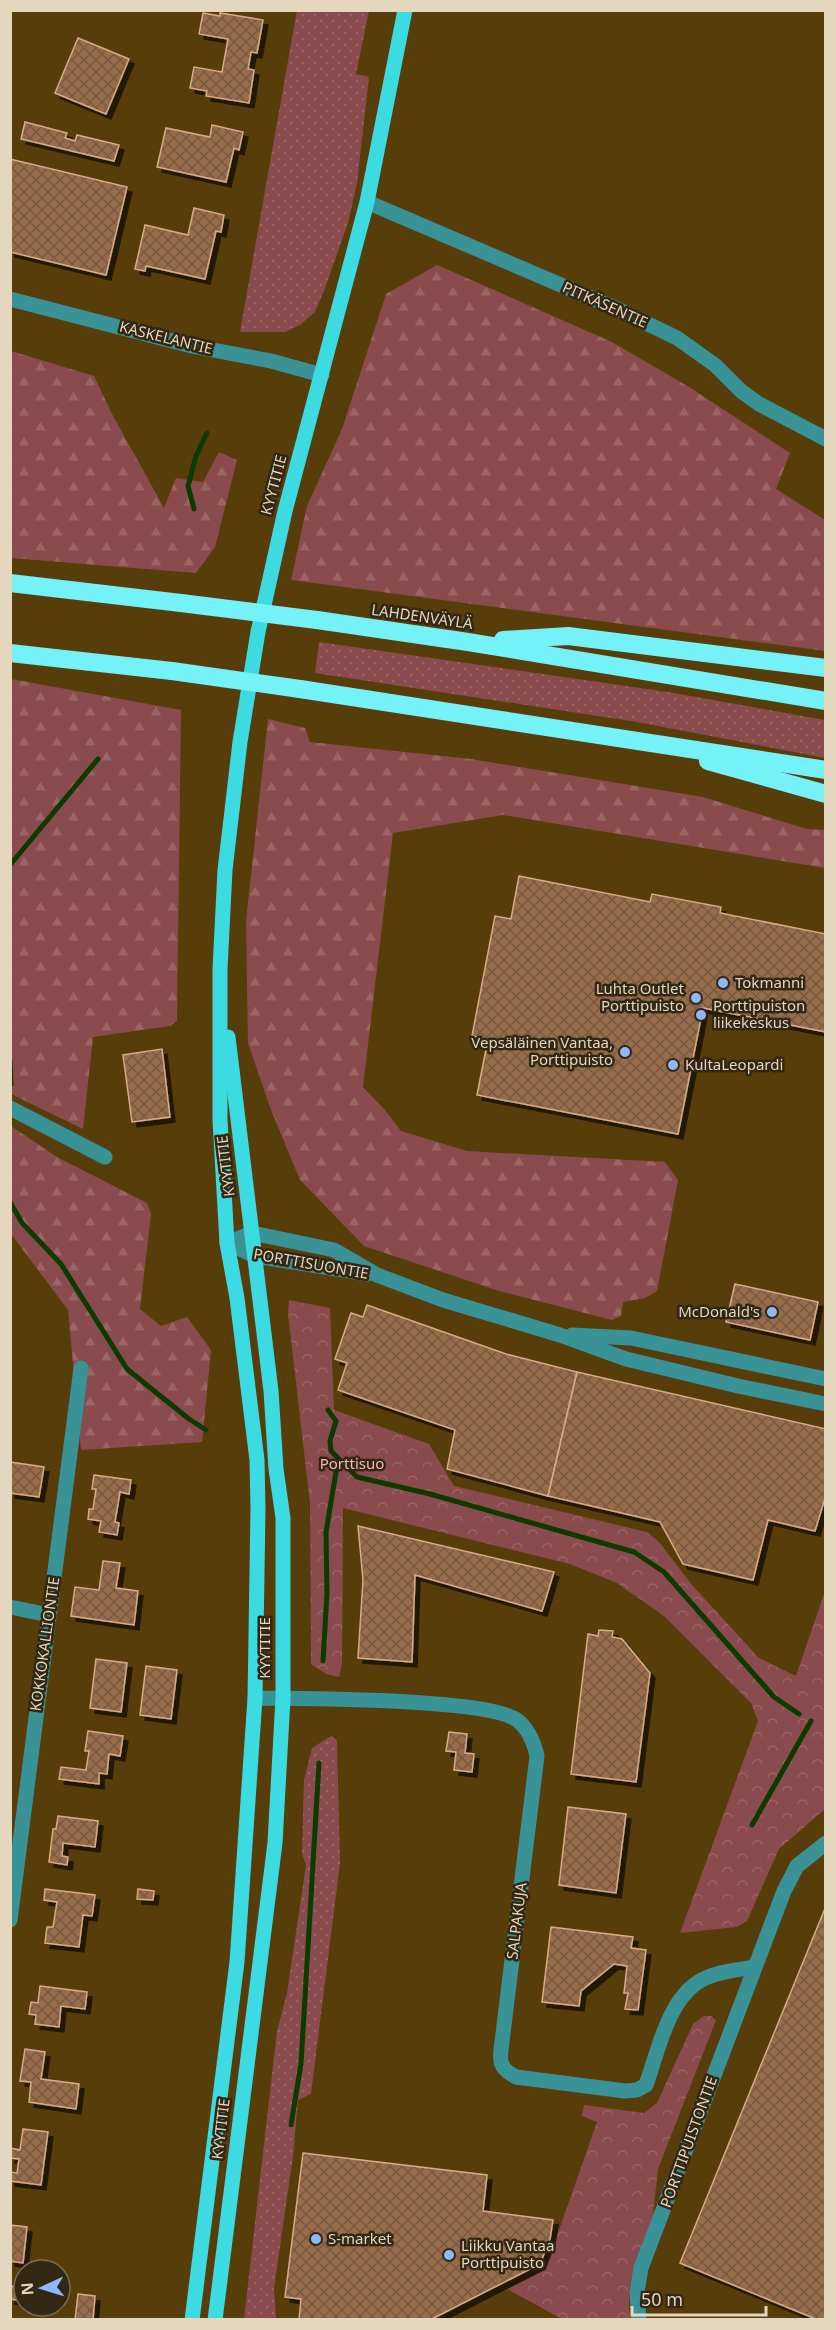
<svg xmlns="http://www.w3.org/2000/svg" width="836" height="2330" font-family="'Noto Sans',sans-serif">
<style>
.grass{fill:url(#grass-dots)}
.forest{fill:url(#forest-firs)}
.park{fill:url(#park-crowns)}
.lines{fill:none;stroke-linecap:round;stroke-linejoin:round}
.stream{stroke:#0d3a00;stroke-width:5}
.building{fill:url(#building-cross-hatch);stroke:#d9ab87;stroke-width:1.5;filter:url(#shadow)}
.minor{stroke:#399296;stroke-width:15}
.major{stroke:#3bdbe1;stroke-width:15}
.highway{stroke:#75f2f7;stroke-width:18}
.highway-bridge{stroke:#75f2f7;stroke-width:18}
.poi-dot{fill:#8db9fc;stroke:#322713;stroke-width:2}
.labels{text-anchor:middle;stroke-width:5;stroke-linejoin:round;paint-order:stroke}
.street-label{font-size:15px;fill:#e5d6be;stroke:#322713}
.poi-label{font-size:15px;fill:#e5d6be;stroke:#322713;text-anchor:start}
.park-label{font-size:15px;fill:#efb9b8;stroke:#322713}
</style>
<defs>
<pattern id="grass-dots" width="8" height="8" patternUnits="userSpaceOnUse" patternTransform="scale(1.5)"><rect width="8" height="8" fill="#894b4d"/><path d="M2 2h.1M6 6h.1" fill="none" stroke="#9a6465" stroke-width="1.8" stroke-linecap="round"/></pattern>
<pattern id="forest-firs" width="22" height="20" patternUnits="userSpaceOnUse" patternTransform="scale(1.5)"><rect width="22" height="20" fill="#894b4d"/><path d="M5 1l3.5 6h-7zM16 11l3.5 6h-7z" fill="#9a6465"/></pattern>
<pattern id="park-crowns" width="20" height="18" patternUnits="userSpaceOnUse" patternTransform="scale(1.5)"><rect width="20" height="18" fill="#894b4d"/><path d="M2 6a3 3 0 1 1 6 0M12 15a3 3 0 1 1 6 0" fill="none" stroke="#9a6465"/></pattern>
<pattern id="building-cross-hatch" width="8" height="8" patternUnits="userSpaceOnUse" patternTransform="scale(1.5)"><rect width="8" height="8" fill="#976c4a"/><path d="M0 0l8 8M0 8l8-8" fill="none" stroke="#765a43"/></pattern>
<filter id="shadow"><feDropShadow dx="5" dy="5" stdDeviation="0" flood-color="#0009"/></filter>
</defs>
<rect width="100%" height="100%" fill="#573d0a"/>
<!-- grass -->
<g class="grass">
<path d="M297 10 369 11 356 74 369 77 357 183 348 223 325 288 315 312 300 325 285 332H240Z"/>
<path d="M319 642 668 692 825 720V758L637 722 315 673Z"/>
<path d="M331 1736 337 1740 340 1863 311 2094 298 2100 293 2156 274 2288 276 2319H244L277 2031 287 1993 306 1865 302 1854 304 1780 312 1748Z"/>
</g>
<!-- forest -->
<g class="forest">
<path d="M437 265 612 342 689 387 790 453 776 489 825 520V651L291 580 307 506 342 429 386 294Z"/>
<path d="M11 351 94 376 112 414 164 508 176 478 203 482 219 452 237 460 215 547 196 573 11 558Z"/>
<path d="M11 679 181 710 177 1021 170 1026 93 1037 83 1129 11 1094Z"/>
<path d="M268 719 305 728 310 742 471 759 703 797 807 829 825 830V868L503 815 393 833 363 1087 385 1110 401 1131 467 1151 665 1162 678 1180 657 1291 645 1298 623 1302 621 1316 612 1320 499 1291 364 1246 300 1180 271 1110 248 1043 246 921Z"/>
<path d="M11 1126 57 1157 147 1203 151 1214 140 1309 161 1326 187 1317 211 1350 202 1442 81 1450 68 1310 11 1234Z"/>
</g>
<!-- park -->
<g class="park">
<path d="M289 1300 330 1308 334 1410 429 1444 454 1486 647 1532 659 1542 692 1585 759 1658 796 1676 825 1591V1809L779 1849 747 1921 737 1927 680 1933 758 1721 751 1703 664 1616 617 1583 570 1564 343 1508 342 1664 339 1677 326 1674 311 1664 310 1504 288 1313Z"/>
<path d="M704 2016H711L716 2020 658 2169 652 2223 640 2252 630 2285 629 2309 631 2319H562L507 2289 545 2270 597 2122 582 2116 584 2105 644 2113 657 2103 693 2024Z"/>
</g>
<g class="lines">
<!-- stream -->
<g class="stream">
<path d="M194 509 188 486 196 456 207 433"/>
<path d="M10 865 98 759"/>
<path d="M10 1061 11 1084"/>
<path d="M10 1202 22 1223 61 1264 127 1369 189 1419 206 1430"/>
<path d="M328 1410 336 1421 330 1441 331 1451 357 1477 430 1494 634 1552 664 1572 774 1697 799 1714"/>
<path d="M323 1661 327 1593 326 1532 338 1460"/>
<path d="M752 1825 811 1721"/>
<path d="M291 2125 301 2064 319 1763"/>
</g>
</g>
<!-- building -->
<g class="building">
<path d="M203 13 220 16V13L263 20 257 53 251 52 248 69 254 70 249 103 206 96 207 91 190 88 194 67 222 72 228 39 199 34Z"/>
<path d="M78 38 129 59 106 114 55 93Z"/>
<path d="M25 122 67 133 65 138 75 141 77 135 119 145 114 161 21 139Z"/>
<path d="M212 125 243 132 239 150 234 148 226 182 157 167 166 128 210 137Z"/>
<path d="M10 159 127 187 106 275 10 252Z"/>
<path d="M194 208 224 215 221 232 216 231 205 279 146 266 145 271 135 269 145 225 188 235Z"/>
<path d="M519 876 650 902 652 894 721 907 720 913 826 934V1032L703 1008 678 1134 477 1095 488 1039 472 1036 495 916 511 919Z"/>
<path d="M162 1049 170 1117 132 1122 123 1055Z"/>
<path d="M735 1284 818 1302 810 1340 726 1322Z"/>
<path d="M367 1305 506 1354 577 1372 548 1496 447 1469 455 1430 338 1390 347 1363 335 1359 351 1313 363 1317Z"/>
<path d="M577 1372 826 1429V1495L815 1531 768 1520 753 1580 683 1564 660 1522 548 1496Z"/>
<path d="M10 1462 44 1467 39 1497 10 1493Z"/>
<path d="M94 1475 131 1480 129 1494 120 1492 115 1522 119 1523 117 1535 99 1532 101 1521 88 1519 89 1509H93L96 1489H92Z"/>
<path d="M358 1526 554 1572 542 1611 415 1575 412 1662 358 1658 363 1580Z"/>
<path d="M103 1561 120 1563 116 1588 138 1591 134 1625 71 1616 75 1587 99 1590Z"/>
<path d="M599 1630 613 1631 612 1637 622 1639 650 1673 636 1782 571 1774 588 1634 598 1636Z"/>
<path d="M96 1659 127 1663 121 1712 90 1708Z"/>
<path d="M146 1666 177 1670 171 1719 140 1715Z"/>
<path d="M88 1731 123 1736 120 1756 109 1754 107 1774 99 1773V1784L59 1779 61 1767 86 1770 89 1751H85Z"/>
<path d="M449 1732 467 1734 465 1753 474 1754 472 1772 454 1770 456 1752 446 1751Z"/>
<path d="M568 1807 626 1814 616 1893 559 1885Z"/>
<path d="M58 1816 98 1821 95 1847 63 1843 62 1856 68 1857 67 1865 49 1862 53 1829H56Z"/>
<path d="M45 1889 95 1895 92 1916 83 1915 79 1947 45 1943 47 1927H53L57 1902 44 1900Z"/>
<path d="M138 1889 154 1891 153 1900 137 1899Z"/>
<path d="M826 1906V2320H818L680 2263Z"/>
<path d="M551 1927 633 1937 631 1948 646 1950 638 2010 625 2009 628 1993H624L627 1966 614 1964 581 1991 579 2006 542 2002Z"/>
<path d="M40 1986 87 1992 85 2009 61 2006 59 2027 35 2024 36 2015 29 2014 31 2002 38 2003Z"/>
<path d="M25 2049 45 2052 41 2079 79 2084 76 2109 29 2102 31 2082 20 2081Z"/>
<path d="M23 2129 48 2132 41 2185 10 2181V2172L17 2173 19 2159 10 2158V2148L20 2150Z"/>
<path d="M303 2153 487 2175 483 2211 553 2220 550 2239 540 2264 430 2320H299L301 2299 285 2297Z"/>
<path d="M10 2225 27 2227 23 2263 10 2261Z"/>
<path d="M10 2286 24 2288V2301L10 2299Z"/>
<path d="M78 2294 95 2296 93 2320H75Z"/>
</g>
<g class="lines">
<!-- minor -->
<g class="minor">
<path d="M367 202 617 309 677 338 715 365 741 391 759 404 826 439"/>
<path d="M10 299 192 346 271 361 322 375"/>
<path d="M10 1108 105 1157"/>
<path d="M227 1243 252 1233 334 1250 377 1275 443 1300 560 1335 626 1359 738 1386 826 1404"/>
<path d="M227 1243 255 1256 368 1274"/>
<path d="M572 1335 631 1338 826 1379"/>
<path d="M10 1607 49 1615"/>
<path d="M255 1698C302 1699 487 1698 517 1720 529 1729 534 1743 537 1756L501 2050C499 2065 503 2070 516 2077L625 2091 637 2090 646 2085C659 2049 669 1992 708 1977 722 1971 739 1970 753 1967"/>
<path d="M10 1920 81 1368"/>
<path d="M639 2320 637 2292 641 2268 784 1891 797 1866 826 1843"/>
</g>
<!-- major -->
<g class="major">
<path d="M192 2320 237 1962 255 1698 258 1509 257 1460 237 1298 227 1243 220 1120V969L225 870 240 742 258 632 285 511 367 202 405 10"/>
<path d="M215 2320 275 1843 283 1698V1518L276 1469 271 1391 228 1037"/>
</g>
<!-- highway -->
<g class="highway">
<path d="M10 583 181 603"/>
<path d="M317 620 468 642 826 701"/>
<path d="M503 640 568 636 826 668"/>
<path d="M10 653 172 671"/>
<path d="M300 689 826 770"/>
<path d="M708 761 826 794"/>
</g>
<!-- highway-bridge -->
<g class="highway-bridge">
<path d="M181 603 317 620"/>
<path d="M172 671 300 689"/>
</g>
</g>
<!-- markers -->
<g class="poi-dot">
<circle cx="723" cy="983" r="6"/>
<circle cx="696" cy="998" r="6"/>
<circle cx="701" cy="1015" r="6"/>
<circle cx="625" cy="1052" r="6"/>
<circle cx="673" cy="1065" r="6"/>
<circle cx="772" cy="1312" r="6"/>
<circle cx="316" cy="2239" r="6"/>
<circle cx="449" cy="2255" r="6"/>
</g>
<g class="labels">
<!-- street labels -->
<g class="street-label">
<text transform="translate(605 305) rotate(24)" y="5">PITKÄSENTIE</text>
<text transform="translate(166 338) rotate(14)" y="5">KASKELANTIE</text>
<text transform="translate(274 485) rotate(-75)" y="5">KYYTITIE</text>
<text transform="translate(422 617) rotate(8)" y="5">LAHDENVÄYLÄ</text>
<text transform="translate(226 1166) rotate(-97)" y="5">KYYTITIE</text>
<text transform="translate(311 1264) rotate(10)" y="5">PORTTISUONTIE</text>
<text transform="translate(45 1644) rotate(-82)" y="5">KOKKOKALLIONTIE</text>
<text transform="translate(265 1648) rotate(-90)" y="5">KYYTITIE</text>
<text transform="translate(517 1921) rotate(-83)" y="5">SALPAKUJA</text>
<text transform="translate(221 2129) rotate(-83)" y="5">KYYTITIE</text>
<text transform="translate(689 2142) rotate(-70)" y="5">PORTTIPUISTONTIE</text>
</g>
<!-- poi labels -->
<g class="poi-label">
<text x="735" y="988">Tokmanni</text>
<text x="684" y="994" text-anchor="end">Luhta Outlet<tspan x="684" dy="17">Porttipuisto</tspan></text>
<text x="713" y="1011">Porttipuiston<tspan x="713" dy="17">liikekeskus</tspan></text>
<text x="613" y="1048" text-anchor="end">Vepsäläinen Vantaa,<tspan x="613" dy="17">Porttipuisto</tspan></text>
<text x="685" y="1070">KultaLeopardi</text>
<text x="760" y="1317" text-anchor="end">McDonald's</text>
<text x="328" y="2244">S-market</text>
<text x="461" y="2251">Liikku Vantaa<tspan x="461" dy="17">Porttipuisto</tspan></text>
</g>
<!-- park labels -->
<g class="park-label">
<text x="352" y="1469">Porttisuo</text>
</g>
</g>
<!-- border -->
<rect width="836" height="2330" fill="none" stroke="#e5d6be" stroke-width="24"/>
<!-- north arrow -->
<g transform="translate(42 2288) rotate(266)"><circle r="28" fill="#322713" stroke="#7a6d57" stroke-width="1.5"/>
<path d="M0-4.5L10 22L0 15L-10 22Z" fill="#8db9fc"/>
<text y="-9" font-size="16" font-weight="bold" text-anchor="middle" fill="#e5d6be">N</text>
</g>
<!-- scale -->
<path d="M632 2306v9h134v-9" fill="none" stroke="#e5d6be" stroke-width="3"/>
<text x="641" y="2306" font-size="18" fill="#e5d6be" stroke="#322713" stroke-width="4.5" paint-order="stroke">50 m</text>
</svg>
